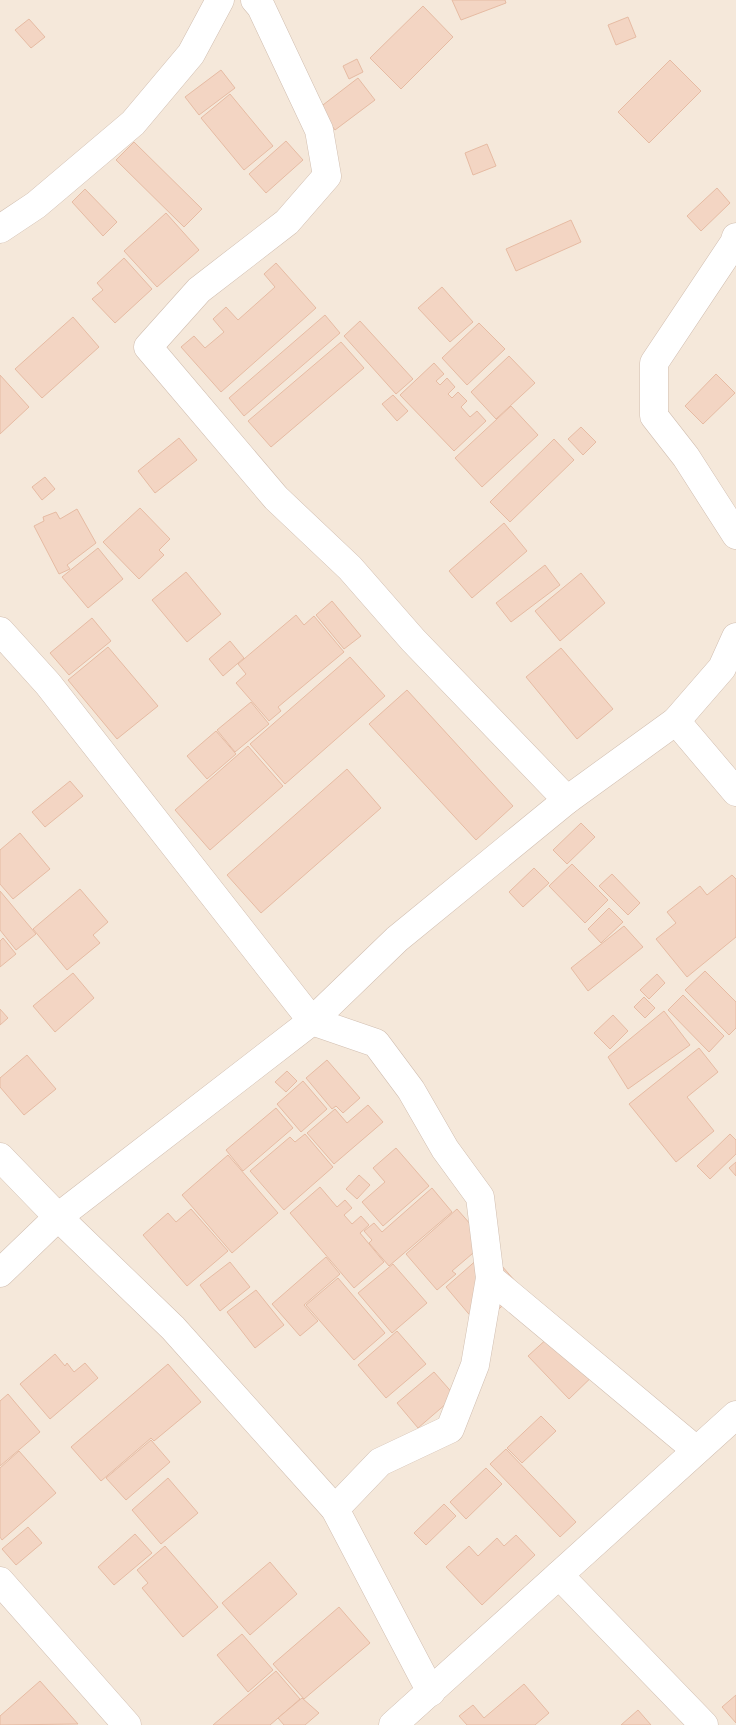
<svg xmlns="http://www.w3.org/2000/svg" width="736" height="1725" font-family="'Golos Text',sans-serif">
<style>
.residential{fill:#f5e8da}
.building{fill:#f3d5c3;stroke:#e6bba3}
.lines{fill:none;stroke-linecap:round;stroke-linejoin:round}
.minor-casing{stroke:#d1beb0;stroke-width:29}
.minor{stroke:#fff;stroke-width:28}
</style>
<rect width="100%" height="100%" fill="#fdf6ec"/>
<!-- residential -->
<rect class="residential" x="0" y="0" width="736" height="1725"/>
<!-- building -->
<g class="building">
<path d="M452 0H505L506 3 461 20Z"/>
<path d="M423 6 453 37 401 89 370 58Z"/>
<path d="M628 17 636 37 616 45 608 25Z"/>
<path d="M29 19 45 37 31 48 15 30Z"/>
<path d="M357 59 363 72 349 79 343 66Z"/>
<path d="M670 60 701 91 649 143 618 112Z"/>
<path d="M221 70 235 88 199 115 185 97Z"/>
<path d="M358 78 375 100 335 130 319 108Z"/>
<path d="M230 94 273 146 244 170 201 118Z"/>
<path d="M286 141 303 160 266 193 249 174Z"/>
<path d="M134 142 202 209 184 227 116 160Z"/>
<path d="M487 144 496 166 473 175 465 153Z"/>
<path d="M717 188 730 203 701 231 687 216Z"/>
<path d="M85 189 117 222 103 236 72 202Z"/>
<path d="M166 213 199 250 157 287 124 251Z"/>
<path d="M571 220 581 242 516 271 506 249Z"/>
<path d="M124 258 152 289 115 323 92 299 103 290 97 283Z"/>
<path d="M276 263 316 308 221 392 181 347 194 336 205 348 224 332 213 319 226 307 238 320 275 287 264 274Z"/>
<path d="M442 287 473 322 450 342 418 308Z"/>
<path d="M325 315 340 333 244 416 229 398Z"/>
<path d="M73 317 99 347 42 398 15 369Z"/>
<path d="M360 321 413 379 396 394 344 336Z"/>
<path d="M479 323 505 349 467 385 442 358Z"/>
<path d="M341 342 364 368 271 447 248 421Z"/>
<path d="M509 356 535 383 496 419 471 392Z"/>
<path d="M434 363 444 374 436 381 440 385 447 378 455 387 448 394 452 398 458 392 467 401 461 407 470 417 477 411 486 421 454 451 400 395Z"/>
<path d="M716 374 735 393 703 424 685 406Z"/>
<path d="M0 375 29 407 0 434Z"/>
<path d="M393 395 408 411 397 421 382 404Z"/>
<path d="M511 406 538 435 482 487 455 458Z"/>
<path d="M581 427 596 442 583 455 568 439Z"/>
<path d="M179 438 197 460 155 493 138 471Z"/>
<path d="M554 439 574 460 510 522 490 502Z"/>
<path d="M45 477 55 489 42 500 32 487Z"/>
<path d="M140 508 170 539 159 550 164 555 139 579 103 542Z"/>
<path d="M77 509 96 543 67 565 70 569 59 574 34 526 44 521 43 517 56 512 60 519Z"/>
<path d="M504 523 527 551 472 598 449 571Z"/>
<path d="M98 548 123 579 88 608 62 577Z"/>
<path d="M545 565 560 585 511 622 496 603Z"/>
<path d="M186 572 221 614 187 642 152 600Z"/>
<path d="M581 573 605 603 560 641 535 611Z"/>
<path d="M332 601 361 636 344 649 316 615Z"/>
<path d="M296 615 304 625 314 616 344 652 278 707 281 711 269 721 236 683 246 674 238 664Z"/>
<path d="M92 618 111 641 69 675 50 653Z"/>
<path d="M230 641 244 658 223 676 209 659Z"/>
<path d="M108 647 158 706 117 739 68 680Z"/>
<path d="M561 648 613 709 577 739 526 677Z"/>
<path d="M350 657 385 696 285 784 250 744Z"/>
<path d="M407 690 513 806 476 840 369 724Z"/>
<path d="M251 702 269 724 235 752 217 730Z"/>
<path d="M216 731 236 754 207 779 187 756Z"/>
<path d="M248 746 283 786 210 850 175 810Z"/>
<path d="M347 769 381 808 261 913 227 875Z"/>
<path d="M70 781 83 796 45 827 32 812Z"/>
<path d="M581 823 595 837 567 864 553 850Z"/>
<path d="M20 833 50 869 13 899 0 884V850Z"/>
<path d="M572 864 608 900 585 923 549 886Z"/>
<path d="M534 868 549 883 523 907 509 892Z"/>
<path d="M612 874 640 903 628 915 599 886Z"/>
<path d="M732 875 736 879V937L687 977 656 939 676 923 667 912 700 886 707 895Z"/>
<path d="M80 889 108 922 93 935 100 943 67 970 33 929Z"/>
<path d="M0 891 36 934 16 950 0 930Z"/>
<path d="M609 908 623 922 601 943 588 929Z"/>
<path d="M624 926 643 947 588 991 571 968Z"/>
<path d="M3 938 16 954 0 967V941Z"/>
<path d="M705 971 736 1002V1028L729 1035 685 990Z"/>
<path d="M73 973 94 998 55 1032 33 1006Z"/>
<path d="M657 974 665 983 649 999 640 990Z"/>
<path d="M683 995 724 1036 709 1052 668 1010Z"/>
<path d="M644 997 655 1008 645 1018 634 1007Z"/>
<path d="M0 1009 8 1018 0 1025Z"/>
<path d="M664 1011 690 1045 628 1089 608 1057Z"/>
<path d="M613 1015 628 1031 610 1049 594 1033Z"/>
<path d="M699 1048 718 1072 687 1097 714 1131 676 1162 629 1104Z"/>
<path d="M27 1055 56 1089 24 1115 0 1087V1078Z"/>
<path d="M327 1060 360 1098 343 1113 336 1106 332 1109 306 1078Z"/>
<path d="M287 1071 297 1081 286 1092 275 1082Z"/>
<path d="M303 1081 327 1109 301 1132 277 1104Z"/>
<path d="M368 1105 383 1122 334 1164 307 1133 335 1109 347 1123Z"/>
<path d="M276 1108 293 1128 243 1171 226 1150Z"/>
<path d="M305 1134 333 1167 284 1210 250 1171 290 1137 295 1142Z"/>
<path d="M730 1134 736 1140V1154L710 1179 697 1166Z"/>
<path d="M396 1148 429 1186 383 1226 362 1202 385 1182 373 1168Z"/>
<path d="M228 1155 278 1213 232 1253 182 1195Z"/>
<path d="M736 1162V1176L729 1168Z"/>
<path d="M359 1175 370 1185 357 1199 346 1189Z"/>
<path d="M320 1187 337 1207 345 1200 352 1208 344 1215 352 1224 361 1216 369 1225 360 1233 384 1262 354 1288 290 1213Z"/>
<path d="M432 1188 452 1212 389 1266 369 1243 372 1240 364 1231 374 1223 382 1232Z"/>
<path d="M191 1209 228 1251 187 1286 143 1235 168 1213 176 1222Z"/>
<path d="M457 1209 486 1242 452 1271 456 1274 437 1290 406 1254Z"/>
<path d="M488 1250 522 1289 479 1326 446 1287Z"/>
<path d="M326 1257 340 1274 304 1305 318 1321 300 1336 272 1304Z"/>
<path d="M230 1262 250 1287 220 1311 200 1285Z"/>
<path d="M393 1264 427 1303 392 1333 358 1293Z"/>
<path d="M338 1278 385 1333 354 1360 306 1305Z"/>
<path d="M256 1290 284 1325 255 1348 227 1312Z"/>
<path d="M561 1326 601 1368 569 1399 528 1356Z"/>
<path d="M397 1331 426 1364 386 1398 358 1365Z"/>
<path d="M55 1354 65 1366 67 1363 74 1372 85 1363 98 1378 50 1419 20 1384Z"/>
<path d="M168 1364 201 1402 154 1441 151 1438 101 1481 71 1447Z"/>
<path d="M434 1372 455 1396 418 1428 397 1403Z"/>
<path d="M8 1394 40 1432 0 1466V1401Z"/>
<path d="M541 1416 556 1431 522 1463 507 1448Z"/>
<path d="M151 1440 170 1462 126 1500 106 1478Z"/>
<path d="M506 1449 576 1522 560 1537 490 1464Z"/>
<path d="M19 1451 56 1493 2 1540 0 1537V1468Z"/>
<path d="M486 1468 502 1484 466 1519 450 1502Z"/>
<path d="M168 1478 198 1513 161 1544 132 1510Z"/>
<path d="M444 1504 456 1516 426 1545 414 1533Z"/>
<path d="M28 1527 42 1543 16 1565 2 1549Z"/>
<path d="M135 1534 152 1553 114 1585 98 1567Z"/>
<path d="M516 1535 535 1555 482 1605 446 1567 469 1546 478 1556 497 1538 504 1546Z"/>
<path d="M165 1546 218 1607 183 1637 142 1588 148 1583 137 1570Z"/>
<path d="M270 1562 297 1594 250 1635 222 1603Z"/>
<path d="M339 1607 370 1643 304 1699 273 1664Z"/>
<path d="M242 1634 273 1670 248 1692 217 1655Z"/>
<path d="M276 1671 300 1699 270 1725H213Z"/>
<path d="M40 1681 78 1724 0 1725V1716Z"/>
<path d="M524 1684 549 1713 535 1725H467L459 1716 473 1705 484 1718Z"/>
<path d="M736 1695V1723L722 1707Z"/>
<path d="M302 1698 319 1713 305 1725H284L278 1718Z"/>
<path d="M638 1710 651 1725H621Z"/>
</g>
<g class="lines">
<!-- minor casing -->
<g class="minor-casing">
<g id="minor">
<path d="M0 229 36 205 133 123 191 54 220 0"/>
<path d="M736 237 734 243 654 363V416L686 457 736 535"/>
<path d="M0 631 48 684 312 1021 376 1043 411 1090 445 1149 480 1197 490 1278 696 1450"/>
<path d="M676 721 736 792"/>
<path d="M567 800 676 721 722 668 736 637"/>
<path d="M0 1157 58 1217 173 1328 335 1509 431 1692"/>
<path d="M0 1273 58 1217 312 1021 397 939 567 800 413 640 350 568 276 498 148 347 199 290 287 222 327 176 319 130 261 7 255 0"/>
<path d="M335 1509 380 1462 450 1429 475 1365 490 1278"/>
<path d="M559 1575 704 1725"/>
<path d="M0 1581 127 1725"/>
<path d="M393 1725 736 1415"/>
</g>
</g>
<!-- minor -->
<use href="#minor" class="minor"/>
</g>
</svg>
